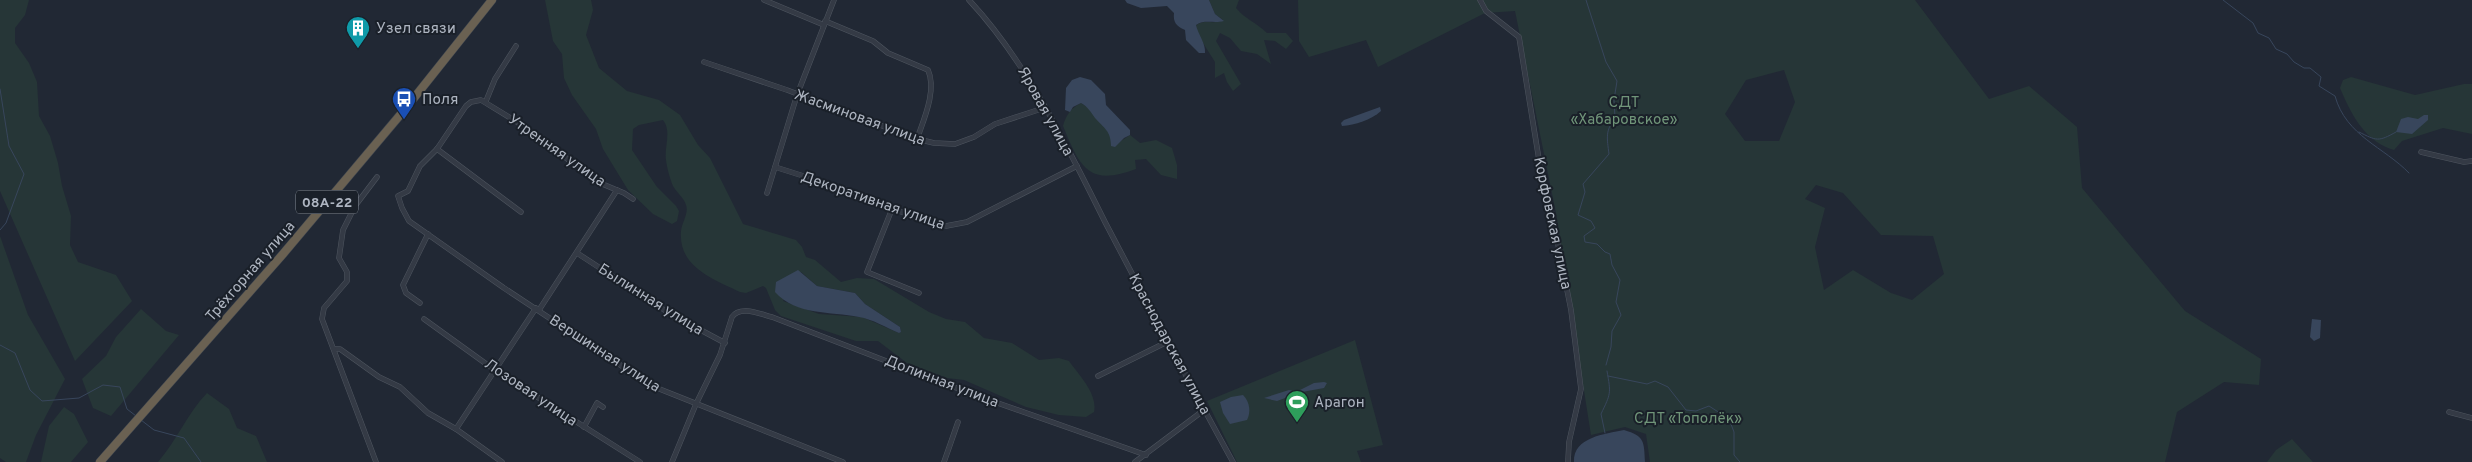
<svg xmlns="http://www.w3.org/2000/svg" width="2472" height="462" font-family="Overpass,sans-serif">
<style>
.green{fill:#263637;fill-rule:evenodd}
.water{fill:#38465c}
.lines{fill:none;stroke-linecap:round;stroke-linejoin:round}
.stream{stroke:#38465c;stroke-width:1}
.street-casing{stroke:#4e555f;stroke-width:5.5}
.highway-casing{stroke:#3e454f;stroke-width:9}
.street{stroke:#343a45;stroke-width:4.5}
.highway{stroke:#6a6152;stroke-width:8}
.labels{text-anchor:middle;stroke-width:4;stroke-linejoin:round;paint-order:stroke}
.shield{fill:#1a2029;stroke:#828893;stroke-width:1}
.shield-label{font-size:14px;font-weight:bold;fill:#aeb5c1}
.poi-label{font-size:15px;fill:#aeb5c1;stroke:#1a2029;text-anchor:start}
.park-label{font-size:15px;fill:#709579;stroke:#1a2029}
.street-label{font-size:15px;fill:#aeb5c1;stroke:#1a2029}
</style>
<rect width="100%" height="100%" fill="#212834"/>
<!-- green -->
<g class="green">
<path d="M0 0H29L25 15 15 28V43L29 63 37 82 39 116 50 136 58 163 62 186 71 216 70 245 78 262 116 275 132 301 75 361 0 191Z"/>
<path d="M545 0H591L593 10 586 35 599 68 627 91 659 100 680 115 698 145 710 158 743 224 796 240 802 247 806 257 815 260 841 282 857 278 874 279 929 312 946 319 965 322 984 338 1012 343 1039 360 1059 358 1069 361C1079 375 1098 394 1094 412L1086 417 1059 415 1026 407 964 380 947 378 907 363 878 341H856L781 316 775 310 766 288 763 286 746 293 740 292C713 279 678 267 681 231 682 222 689 213 686 205 684 198 677 193 673 186 670 179 667 168 666 160 664 147 672 131 663 120L639 125 633 129 632 150 657 187 676 206 679 211 677 221 672 224 653 214 628 190 603 149 596 129 572 95 564 78 562 54 553 41ZM801 272 817 286 855 293 865 304 900 327 901 332 899 333 862 317 819 314 783 301Z"/>
<path d="M1209 0H1239L1236 8C1245 19 1257 23 1267 33H1286L1293 41 1286 49 1275 41 1264 40 1271 64 1257 54 1241 51 1230 38 1220 33 1216 41 1241 84 1233 91 1227 82 1224 73 1215 78V62L1198 35 1196 25C1205 19 1214 25 1223 20L1215 14Z"/>
<path d="M1298 0H1915L1989 99 2029 86 2077 127 2082 188 2185 311 2261 359 2259 385 2224 382 2177 412 2165 462H1650L1646 434 1625 427 1591 435 1556 213 1515 11 1485 13 1378 67 1366 40 1309 57 1299 41ZM1784 70 1795 102 1779 141H1745L1725 114 1746 80ZM1816 185 1843 193 1881 235 1933 236 1944 274 1912 300 1891 293 1853 270 1824 290 1815 247 1825 208 1805 199Z"/>
<path d="M2351 77 2415 95 2464 84H2472V134L2443 128 2402 141 2394 150C2365 142 2351 114 2340 88L2343 80Z"/>
<path d="M1081 103 1090 109 1118 143 1130 135 1140 143 1156 140 1172 148 1177 165V179L1161 175 1146 159 1135 160 1136 169C1088 187 1080 167 1063 126 1066 115 1071 108 1081 103Z"/>
<path d="M0 236 28 315 65 379 36 435 26 462H6L0 458Z"/>
<path d="M141 309 166 331 179 335 111 416 93 408 82 379 106 356 116 337Z"/>
<path d="M1355 340 1383 445 1357 451 1361 462H1237L1207 401Z"/>
<path d="M207 393 229 409 237 428 256 436 267 462H158C177 440 187 414 207 393Z"/>
<path d="M64 407 74 414 88 442 71 462H41L49 426Z"/>
<path d="M2292 439 2313 462H2267L2276 450Z"/>
</g>
<!-- water -->
<g class="water">
<path d="M1125 0H1209L1215 14 1224 21C1214 24 1205 19 1196 25 1198 34 1206 44 1205 53H1199L1186 40 1185 30C1176 26 1173 22 1174 13L1167 6 1141 8 1127 3Z"/>
<path d="M1080 77 1091 80 1105 94 1106 105 1130 130V135L1124 138 1115 147 1111 146C1111 131 1104 128 1095 118 1090 111 1088 107 1081 103L1073 107 1070 112 1065 110 1066 88 1072 80Z"/>
<path d="M1380 107 1381 111C1371 120 1355 125 1342 126L1341 123 1344 120Z"/>
<path d="M2424 115H2428V120L2412 134 2396 132 2401 119 2408 117 2418 119Z"/>
<path d="M798 270 817 286 855 293 865 304 900 327 901 332 899 333C887 328 872 319 859 317 830 311 797 316 775 292L776 282Z"/>
<path d="M2312 319 2321 320 2320 338 2314 341 2310 337Z"/>
<path d="M1324 382 1327 383 1324 388 1302 392 1300 390 1314 383Z"/>
<path d="M1289 390 1297 392 1296 394 1277 401 1264 398Z"/>
<path d="M1243 395C1250 402 1251 412 1247 420L1230 424 1223 413 1220 402 1231 397Z"/>
<path d="M1624 430C1645 436 1644 442 1645 462H1574C1573 437 1605 434 1624 430Z"/>
</g>
<g class="lines">
<!-- stream -->
<g class="stream">
<path d="M1586 0 1606 62 1617 81 1614 100 1615 118C1605 131 1607 138 1609 154L1583 184 1585 192 1578 215 1591 221 1595 228 1584 236 1585 242 1597 244 1605 252 1610 254 1612 265 1620 280 1616 302 1621 315 1612 331 1611 347 1606 365"/>
<path d="M2223 0 2253 23 2258 33 2269 38 2276 49 2287 54 2294 62 2304 68H2310L2321 77 2319 86 2335 96C2346 136 2384 147 2409 173"/>
<path d="M0 89 9 146 24 174 6 223 0 230"/>
<path d="M2359 132C2377 141 2378 142 2396 132"/>
<path d="M0 345 15 353 30 390 42 401 79 398 103 385 120 387 127 409 136 416"/>
<path d="M1608 376 1647 384 1655 381 1668 387 1686 410 1696 411 1709 406 1729 419 1734 432V455L1740 462"/>
<path d="M141 420 154 430 184 438 201 462"/>
<path d="M1605 433 1601 414C1611 393 1611 394 1607 371"/>
</g>
<!-- street casing -->
<g class="street-casing">
<g id="street">
<path d="M764 0 824 25"/>
<path d="M969 0C1027 62 1067 146 1105 222 1147 302 1189 383 1233 462"/>
<path d="M1480 0 1486 11 1519 37 1542 178 1552 214 1571 310 1581 389 1569 442 1568 462"/>
<path d="M825 21 873 41 888 53 928 70C937 90 924 119 917 139"/>
<path d="M704 62 787 90 917 139 934 143 955 144 974 137 995 124 1044 108"/>
<path d="M486 101 495 79 516 46"/>
<path d="M437 149 521 212"/>
<path d="M2421 152 2464 162 2472 161"/>
<path d="M775 167 854 192 892 209 946 226 967 222 1077 166"/>
<path d="M767 193 797 95 834 0"/>
<path d="M633 199 624 193 600 183 517 122 481 100 471 102 466 106 437 149 420 166 408 191 398 196 402 208 409 221 504 288 652 386 843 462"/>
<path d="M892 209 867 272 919 293"/>
<path d="M577 253 669 313 725 343"/>
<path d="M420 303 406 293 403 285 428 234"/>
<path d="M539 310 617 190"/>
<path d="M424 319 496 371 640 462"/>
<path d="M335 349H340L379 377 400 387 428 413 456 429 502 462"/>
<path d="M1098 376 1169 341"/>
<path d="M2449 412 2472 418"/>
<path d="M584 427 597 403 603 407"/>
<path d="M456 429 536 308"/>
<path d="M376 462 322 319 324 308 347 281V272L339 258 343 230 355 206 377 177"/>
<path d="M672 462 696 404 720 355 732 317C740 305 760 314 772 317L972 394 1146 455"/>
<path d="M944 462 958 422"/>
<path d="M1135 462 1204 410"/>
</g>
</g>
<!-- highway casing -->
<g class="highway-casing">
<path id="highway" d="M100 462 283 254 406 108 492 0"/>
</g>
<!-- street -->
<use href="#street" class="street"/>
<!-- highway -->
<use href="#highway" class="highway"/>
</g>
<!-- icons -->
<defs>
<g id="building-pin" transform="scale(1.25)"><path d="M0 17L-7.5 6A9.5 9.5 0 1 1 7.5 6Z" fill="#0f9aa8" stroke="#1a2029"/><path d="M-4-6H4V6H1V3H-1V6H-4ZM-2.5-4.3h1.7v1.8h-1.7ZM.8-4.3h1.7v1.8H.8ZM-2.5-1h1.7V.8h-1.7ZM.8-1h1.7V.8H.8Z" fill="#fff"/></g>
<g id="bus-pin" transform="scale(1.25)"><path d="M0 17L-7.5 6A9.5 9.5 0 1 1 7.5 6Z" fill="#1a4fb4" stroke="#1a2029"/><path d="M-5-6H5V4H4V6H2V4H-2V6H-4V4H-5ZM-3.5-4V0h7V-4ZM-3.5 1.2v1.5H-2V1.2ZM2 1.2v1.5H3.5V1.2Z" fill="#fff"/></g>
<g id="stadium-pin" transform="scale(1.25)"><path d="M0 17L-7.5 6A9.5 9.5 0 1 1 7.5 6Z" fill="#2e9e5b" stroke="#1a2029"/><path d="M0-5a6.5 5 0 1 0 0 10a6.5 5 0 1 0 0-10ZM-3.5-1.8h7v3.6h-7Z" fill="#fff"/></g>
</defs>
<g fill-rule="evenodd">
<use href="#building-pin" x="358" y="28"/>
<use href="#bus-pin" x="404" y="99"/>
<use href="#stadium-pin" x="1297" y="402"/>
</g>
<g class="labels">
<!-- shield labels -->
<rect class="shield" x="296" y="190.5" width="62" height="23" rx="4"/>
<g class="shield-label">
<text x="327" y="207">08А-22</text>
</g>
<!-- poi labels -->
<g class="poi-label">
<text x="376" y="33">Узел связи</text>
<text x="422" y="104">Поля</text>
<text x="1314" y="407">Арагон</text>
</g>
<!-- park labels -->
<g class="park-label">
<text x="1624" y="107">СДТ<tspan x="1624" dy="17">«Хабаровское»</tspan></text>
<text x="1688" y="423">СДТ «Тополёк»</text>
</g>
<!-- street labels -->
<g class="street-label">
<text transform="translate(1046 111) rotate(61)" y="5">Яровая улица</text>
<text transform="translate(860 117) rotate(20)" y="5">Жасминовая улица</text>
<text transform="translate(557 150) rotate(35)" y="5">Утренняя улица</text>
<text transform="translate(873 200) rotate(19)" y="5">Декоративная улица</text>
<text transform="translate(1553 223) rotate(78)" y="5">Корфовская улица</text>
<text transform="translate(250 271) rotate(-49)" y="5">Трёхгорная улица</text>
<text transform="translate(651 299) rotate(32)" y="5">Былинная улица</text>
<text transform="translate(1170 344) rotate(62)" y="5">Краснодарская улица</text>
<text transform="translate(605 353) rotate(33)" y="5">Вершинная улица</text>
<text transform="translate(942 381) rotate(21)" y="5">Долинная улица</text>
<text transform="translate(531 392) rotate(34)" y="5">Лозовая улица</text>
</g>
</g>
</svg>
